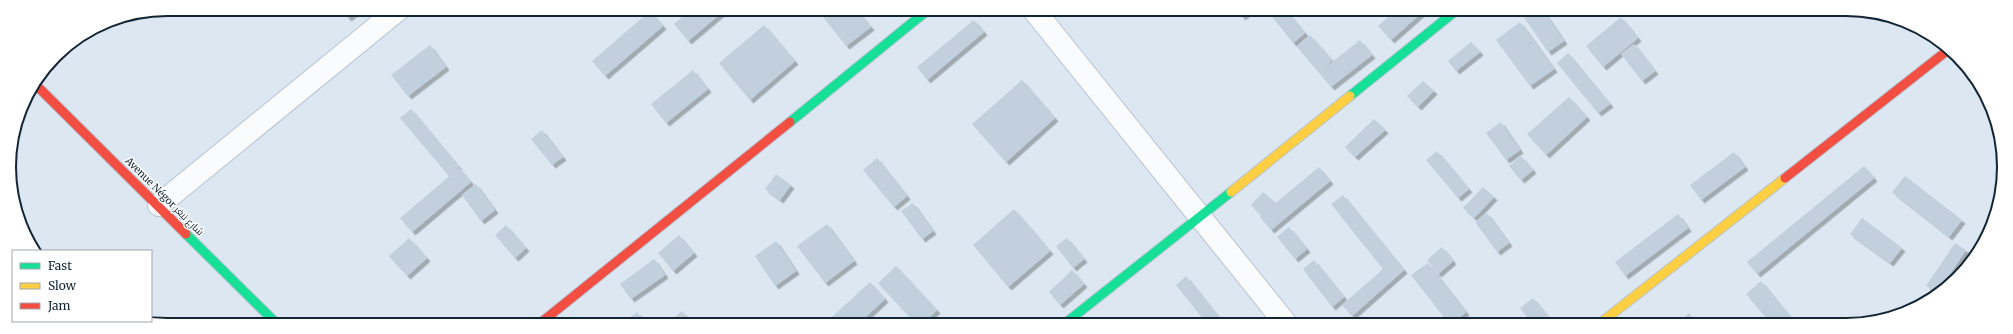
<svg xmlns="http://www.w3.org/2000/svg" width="2013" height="334" font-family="Merriweather,Cairo,serif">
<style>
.building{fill:#c2d0de;filter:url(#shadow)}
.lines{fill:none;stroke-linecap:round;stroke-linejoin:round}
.street-casing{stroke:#b6c4d1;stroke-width:24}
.fast-casing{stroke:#b6c4d1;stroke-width:11}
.slow-casing{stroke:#b6c4d1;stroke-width:11}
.jam-casing{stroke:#b6c4d1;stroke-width:11}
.street{stroke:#fafbfd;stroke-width:22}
.fast{stroke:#16e098;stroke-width:9}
.slow{stroke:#ffcf43;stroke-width:9}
.jam{stroke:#f24e42;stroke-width:9}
.labels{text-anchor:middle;stroke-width:3;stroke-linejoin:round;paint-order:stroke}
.street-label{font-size:10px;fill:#122535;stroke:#fff}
.rim{fill:none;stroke:#122535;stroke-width:2}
</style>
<defs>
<filter id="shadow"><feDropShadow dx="3.5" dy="3.5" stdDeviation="0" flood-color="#0004"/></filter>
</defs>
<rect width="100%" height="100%" fill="#dce7f2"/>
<!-- building -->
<g class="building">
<path d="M340 9H360L348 18Z"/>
<path d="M691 9H726L688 41 674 24Z"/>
<path d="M817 9H856L871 27 846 46Z"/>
<path d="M1236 9H1252L1242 17Z"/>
<path d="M1266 9H1285L1305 33 1293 43Z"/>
<path d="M1397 9H1426L1391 40 1378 26Z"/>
<path d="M1518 9H1542L1564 41 1548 52Z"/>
<path d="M650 11 663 26 605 76 592 61Z"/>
<path d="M1621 17 1638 38 1603 67 1586 46Z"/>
<path d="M974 20 984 32 927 80 917 67Z"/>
<path d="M1520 22 1554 69 1530 86 1496 40Z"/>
<path d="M764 25 795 61 750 100 719 63Z"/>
<path d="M1310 35 1332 60 1322 70 1360 40 1372 55 1331 87 1297 47Z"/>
<path d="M1471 42 1480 52 1456 71 1448 61Z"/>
<path d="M1634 44 1655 71 1642 81 1621 54Z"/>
<path d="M430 45 446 67 408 96 391 75Z"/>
<path d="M1568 53 1610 104 1598 113 1557 63Z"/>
<path d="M693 70 708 89 666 123 651 104Z"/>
<path d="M1022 80 1055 118 1006 162 972 124Z"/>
<path d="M1423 81 1434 91 1418 107 1407 96Z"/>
<path d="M1569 97 1587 117 1546 155 1527 134Z"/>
<path d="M411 109 459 167 449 176 400 118Z"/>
<path d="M1374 119 1385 130 1355 157 1345 147Z"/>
<path d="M1501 122 1520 150 1506 160 1486 133Z"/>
<path d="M542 130 563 157 552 165 531 139Z"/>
<path d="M1437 151 1469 189 1458 198 1426 160Z"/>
<path d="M1734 152 1745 167 1701 200 1690 185Z"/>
<path d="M1521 156 1533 170 1521 180 1509 166Z"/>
<path d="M877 158 907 196 894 207 863 170Z"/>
<path d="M1864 166 1874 178 1757 274 1747 262Z"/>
<path d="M1319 167 1330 181 1271 230 1260 217 1261 215 1251 205 1263 192 1275 202 1267 210Z"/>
<path d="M459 168 471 182 412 232 400 218Z"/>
<path d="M776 174 791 185 780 200 765 189Z"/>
<path d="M1905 176 1962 220 1949 237 1892 192Z"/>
<path d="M476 184 495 210 481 221 462 195Z"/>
<path d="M1483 187 1494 197 1474 218 1463 208Z"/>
<path d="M1343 195 1404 270 1352 316 1342 305 1383 269 1331 204Z"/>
<path d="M913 203 933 231 922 239 901 211Z"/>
<path d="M1014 209 1050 251 1008 287 973 245Z"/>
<path d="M1487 213 1509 243 1497 252 1475 222Z"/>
<path d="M1678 214 1688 228 1625 276 1615 262Z"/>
<path d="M1862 218 1902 248 1890 263 1850 234Z"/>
<path d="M827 224 854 261 825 283 797 246Z"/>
<path d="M506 225 526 248 515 258 495 235Z"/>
<path d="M1289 227 1307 249 1295 259 1277 237Z"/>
<path d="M679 235 694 253 673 271 658 253Z"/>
<path d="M409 238 427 258 407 276 389 256Z"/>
<path d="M1067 238 1084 259 1073 268 1056 246Z"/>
<path d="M776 241 796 271 775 286 755 256Z"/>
<path d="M1955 243 1966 250 1937 293 1926 286Z"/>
<path d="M1442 247 1453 261 1438 274 1427 260Z"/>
<path d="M654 259 665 275 631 299 620 284Z"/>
<path d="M1314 260 1344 297 1332 307 1303 269Z"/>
<path d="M1428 263 1466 312 1450 325 1411 275Z"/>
<path d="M896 266 937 310 921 325H917L878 283Z"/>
<path d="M1072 270 1084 284 1060 305 1049 292Z"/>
<path d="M1186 276 1225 325H1208L1176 285Z"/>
<path d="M1761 281 1797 325H1772L1746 294Z"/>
<path d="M870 282 885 299 857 325H823Z"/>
<path d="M1533 298 1555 325H1533L1520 308Z"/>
<path d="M682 311 693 325H674L671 321Z"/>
<path d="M637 312 646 325H621Z"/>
<path d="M1689 313 1698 325H1675Z"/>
</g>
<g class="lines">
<!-- street casing -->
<g class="street-casing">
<g id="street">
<path d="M1033 9 1287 325"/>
<path d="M159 205 399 9"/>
</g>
</g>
<!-- fast casing -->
<g class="fast-casing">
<g id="fast">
<path d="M1350 96 1458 9"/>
<path d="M790 122 929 9"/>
<path d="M186 234 278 325"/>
<path d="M1063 325 1231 192"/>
</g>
</g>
<!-- slow casing -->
<g class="slow-casing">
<g id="slow">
<path d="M1231 192 1350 96"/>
<path d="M1598 325 1785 178"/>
</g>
</g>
<!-- jam casing -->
<g class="jam-casing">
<g id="jam">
<path d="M35 84 186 234"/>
<path d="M1785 178 1948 50"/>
<path d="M538 325 790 122"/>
</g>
</g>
<!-- street -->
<use href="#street" class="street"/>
<!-- fast -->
<use href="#fast" class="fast"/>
<!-- slow -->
<use href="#slow" class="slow"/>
<!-- jam -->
<use href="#jam" class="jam"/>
</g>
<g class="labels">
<!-- street labels -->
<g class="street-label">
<text transform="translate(165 196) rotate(45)" y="4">Avenue Négor شارع نيغر</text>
</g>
</g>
<!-- crop -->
<path d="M0 0H2013V334H0ZM167 16H1846A151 151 0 0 1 1997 167V167A151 151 0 0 1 1846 318H167A151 151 0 0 1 16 167V167A151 151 0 0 1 167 16Z" fill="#fff" fill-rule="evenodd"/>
<path class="rim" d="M167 16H1846A151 151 0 0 1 1997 167V167A151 151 0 0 1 1846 318H167A151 151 0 0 1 16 167V167A151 151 0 0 1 167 16Z"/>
<!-- legend -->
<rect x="12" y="250" width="140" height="72" fill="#ffffff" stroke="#a0a8ae"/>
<rect x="20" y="263" width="20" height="6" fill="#16e098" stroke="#a0a8ae"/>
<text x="48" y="270" font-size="12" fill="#122535">Fast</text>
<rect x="20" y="283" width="20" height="6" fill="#ffcf43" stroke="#a0a8ae"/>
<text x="48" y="290" font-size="12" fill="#122535">Slow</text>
<rect x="20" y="303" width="20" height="6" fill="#f24e42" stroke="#a0a8ae"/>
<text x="48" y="310" font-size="12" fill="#122535">Jam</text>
</svg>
